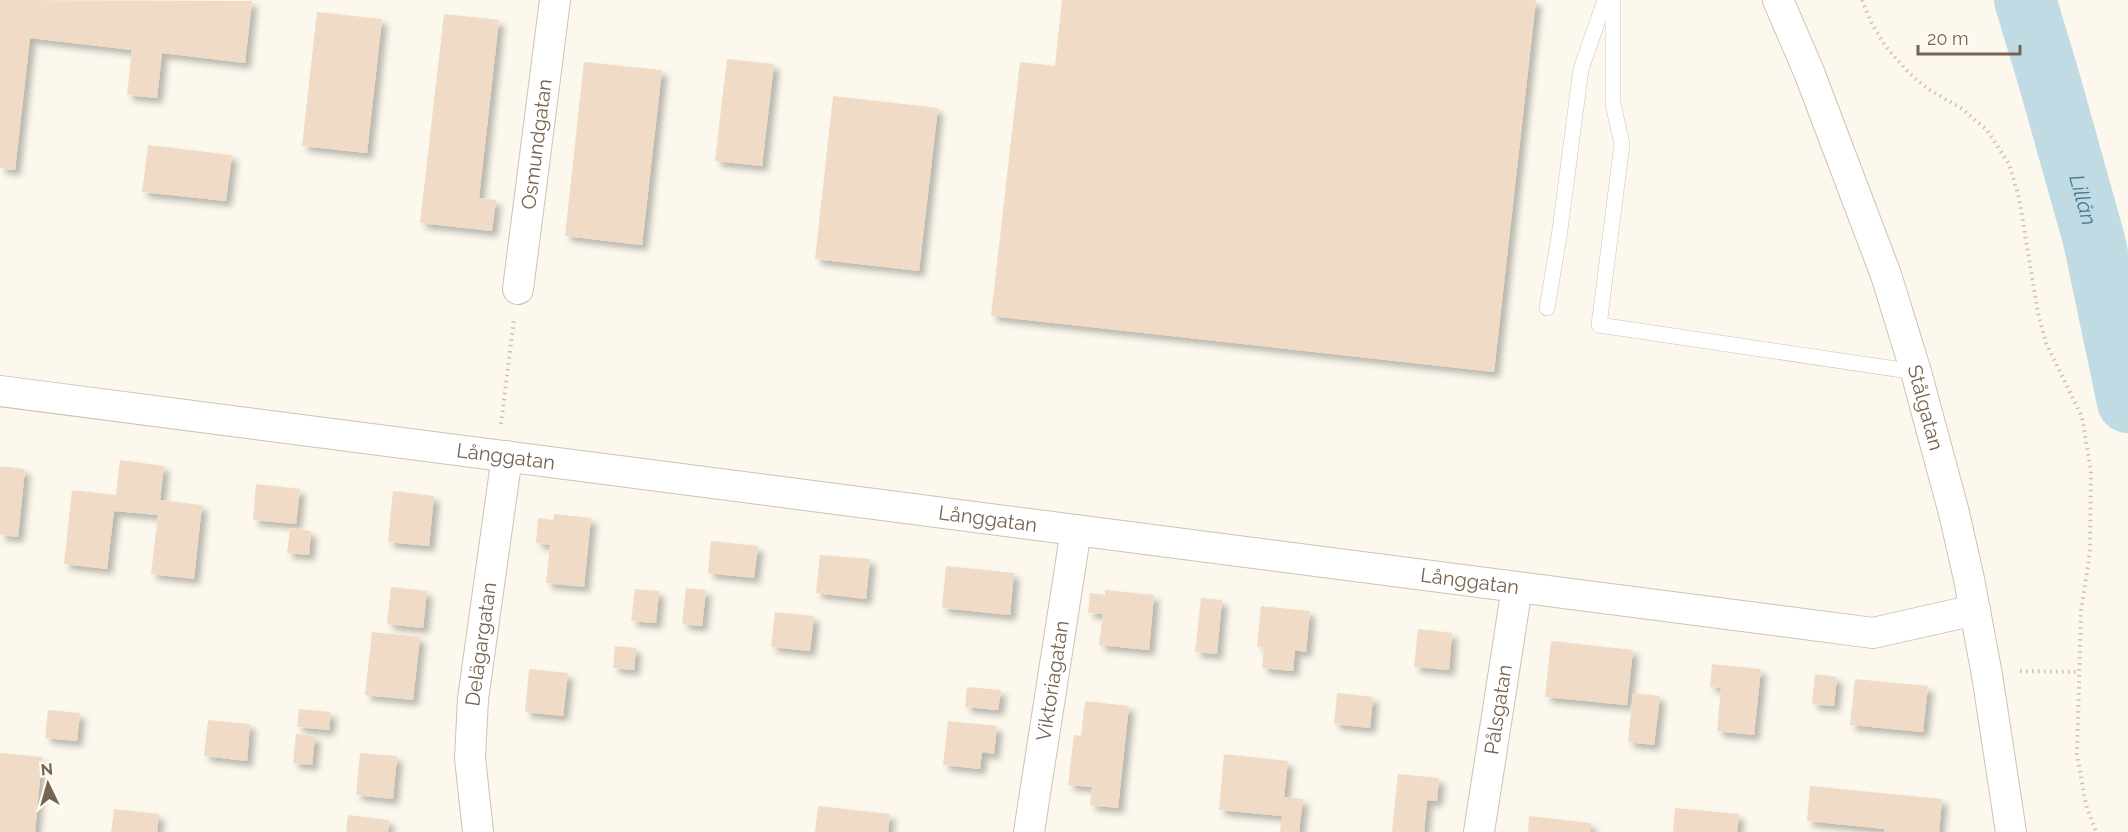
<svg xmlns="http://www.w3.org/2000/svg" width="2128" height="832" font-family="Raleway,sans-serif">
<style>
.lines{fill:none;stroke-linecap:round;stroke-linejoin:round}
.river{stroke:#c1dbe5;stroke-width:62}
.building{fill:#f0dcc6;filter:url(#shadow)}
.lane-casing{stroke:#cec2b2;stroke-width:16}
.street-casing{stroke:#cec2b2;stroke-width:32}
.path{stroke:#d5c0a8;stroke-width:4;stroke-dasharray:1.5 4.5;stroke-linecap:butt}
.lane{stroke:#fff;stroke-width:15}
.street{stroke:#fff;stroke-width:30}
.labels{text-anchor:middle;stroke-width:4.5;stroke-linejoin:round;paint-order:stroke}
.street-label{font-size:20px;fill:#776350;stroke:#fefbf3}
.water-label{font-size:21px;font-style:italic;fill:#4d7a8f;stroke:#fefbf3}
</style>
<defs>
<filter id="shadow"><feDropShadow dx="5.5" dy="5.5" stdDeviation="3" flood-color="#0004"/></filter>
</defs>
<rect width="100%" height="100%" fill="#fcf8ed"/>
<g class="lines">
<!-- river -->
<path class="river" id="s1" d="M2025 0 2048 76 2094 240 2128 402"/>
</g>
<!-- building -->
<g class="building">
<path d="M0 0 252 1 245 63 162 53 157 98 127 95 132 50 30 38 15 170 0 168Z"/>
<path d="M1062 0H1536L1494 372 991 316 1020 62 1055 66Z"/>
<path d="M317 12 382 19 367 153 302 146Z"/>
<path d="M444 14 499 20 479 198 496 200 492 231 420 223Z"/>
<path d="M727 59 774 64 762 166 715 161Z"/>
<path d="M584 62 662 70 642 245 565 236Z"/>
<path d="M833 96 938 108 919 271 815 259Z"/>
<path d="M148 145 232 155 226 201 142 192Z"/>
<path d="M120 460 164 466 160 500 202 505 194 579 151 574 158 515 114 511 107 569 64 564 72 490 116 495Z"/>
<path d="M0 466 25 469 18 537 0 535Z"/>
<path d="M256 484 300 489 296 524 253 520Z"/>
<path d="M393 491 434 496 429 546 388 542Z"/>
<path d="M554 514 591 518 584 587 546 583 550 545 536 543 538 518 553 520Z"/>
<path d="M290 528 311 531 309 555 287 553Z"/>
<path d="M711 541 758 546 754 578 708 573Z"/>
<path d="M820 555 870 559 866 599 816 593Z"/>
<path d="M946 566 1014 573 1010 615 942 608Z"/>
<path d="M391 587 427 591 423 628 387 624Z"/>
<path d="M686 588 706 590 702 626 682 624Z"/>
<path d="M635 589 659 591 656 623 631 621Z"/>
<path d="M1105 590 1154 595 1149 650 1099 645 1103 614 1088 613 1090 593 1105 595Z"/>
<path d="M1201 598 1222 600 1217 654 1195 652Z"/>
<path d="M1261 606 1310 611 1306 652 1295 650 1293 671 1262 668 1264 647H1257Z"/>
<path d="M775 612 814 616 810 651 771 647Z"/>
<path d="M1418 629 1452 633 1449 670 1414 667Z"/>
<path d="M372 632 420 637 413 700 365 695Z"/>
<path d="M1551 641 1633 650 1627 705 1545 697Z"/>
<path d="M615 646 636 648 634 670 613 668Z"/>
<path d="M1712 664 1761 669 1754 735 1717 731 1721 688 1710 687Z"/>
<path d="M529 669 568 673 563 716 525 712Z"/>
<path d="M1815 674 1837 677 1834 706 1812 704Z"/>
<path d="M1855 679 1928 686 1923 732 1850 725Z"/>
<path d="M967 687 1001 690 998 710 965 707Z"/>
<path d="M1337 693 1373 697 1370 728 1334 724Z"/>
<path d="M1633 693 1660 696 1654 745 1628 742Z"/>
<path d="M1085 701 1129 706 1118 808 1090 805 1092 787 1068 785 1074 735 1081 736Z"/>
<path d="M299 709 331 712 329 730 297 727Z"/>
<path d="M48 710 80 713 77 741 45 738Z"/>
<path d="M208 720 250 724 247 761 204 756Z"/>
<path d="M948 721 997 726 994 754 982 752 980 769 943 765Z"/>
<path d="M296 734 315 736 312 765 293 763Z"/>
<path d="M0 753 42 757 35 832H0Z"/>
<path d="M360 753 397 756 393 799 356 795Z"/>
<path d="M1224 754 1288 761 1284 797 1303 799 1299 832H1280L1282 816 1219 810Z"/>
<path d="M1398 774 1439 778 1437 801 1427 800 1424 832H1392Z"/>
<path d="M1810 786 1942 799 1939 832H1884L1885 829 1807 821Z"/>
<path d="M818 806 890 814 888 832H815Z"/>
<path d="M1675 808 1739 814 1737 832H1673Z"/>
<path d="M114 809 159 814 157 832H111Z"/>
<path d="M348 815 389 820 388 832H346Z"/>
<path d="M1529 816 1591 823 1590 832H1528Z"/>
</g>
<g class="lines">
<!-- lane casing -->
<g class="lane-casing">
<g id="lane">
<path d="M1613 0V104L1622 144 1599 325 1916 372"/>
<path d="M1547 308 1559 237 1581 69 1605 0"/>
</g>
</g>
<!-- street casing -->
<g class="street-casing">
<g id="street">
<path id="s2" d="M1778 0 1809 72 1886 275 1916 372 1954 513 1969 579 1987 675 2011 832"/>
<path id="s3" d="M518 289 555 0"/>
<path id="s4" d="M0 391 1873 633 1975 610"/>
<path id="s5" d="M478 832 470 758 473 699 507 456"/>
<path id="s6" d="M1029 832 1076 530"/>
<path id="s7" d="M1479 832 1517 587"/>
</g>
</g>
<!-- path -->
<g class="path">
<path d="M1862 0 1871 22 1886 47 1910 74 1928 89 1961 108 1987 130 2009 164 2019 198 2038 313 2046 343 2082 417 2091 471 2090 551 2081 612 2077 754 2086 805 2096 832"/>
<path d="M501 424 514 319"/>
<path d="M2020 671 2079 672"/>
</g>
<!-- lane -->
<use href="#lane" class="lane"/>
<!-- street -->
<use href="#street" class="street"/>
</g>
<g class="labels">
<!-- street labels -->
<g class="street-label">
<text dy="7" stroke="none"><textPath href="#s3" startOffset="146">Osmundgatan</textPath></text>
<text dy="7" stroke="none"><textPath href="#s2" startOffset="434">Stålgatan</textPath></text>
<text dy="7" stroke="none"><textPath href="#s4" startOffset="510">Långgatan</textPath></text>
<text dy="7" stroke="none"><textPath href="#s4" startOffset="996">Långgatan</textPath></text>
<text dy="7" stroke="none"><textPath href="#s4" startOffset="1482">Långgatan</textPath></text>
<text dy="7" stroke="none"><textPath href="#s5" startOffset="189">Delägargatan</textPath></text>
<text dy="7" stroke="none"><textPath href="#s6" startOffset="153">Viktoriagatan</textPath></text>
<text dy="7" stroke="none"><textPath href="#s7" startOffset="124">Pålsgatan</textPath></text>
</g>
<!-- water labels -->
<g class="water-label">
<text dy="7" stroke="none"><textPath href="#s1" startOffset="208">Lillån</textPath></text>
</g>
</g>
<!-- north arrow -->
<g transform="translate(48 784) rotate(355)" stroke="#fefbf3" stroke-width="4.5" paint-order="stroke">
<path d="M0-4.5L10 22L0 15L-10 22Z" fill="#776350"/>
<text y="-9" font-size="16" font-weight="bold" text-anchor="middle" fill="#776350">N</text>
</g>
<!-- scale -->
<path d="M1918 45v9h102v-9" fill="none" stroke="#776350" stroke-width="3"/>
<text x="1927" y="45" font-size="18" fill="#776350" stroke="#fefbf3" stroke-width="4.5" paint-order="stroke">20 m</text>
</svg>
